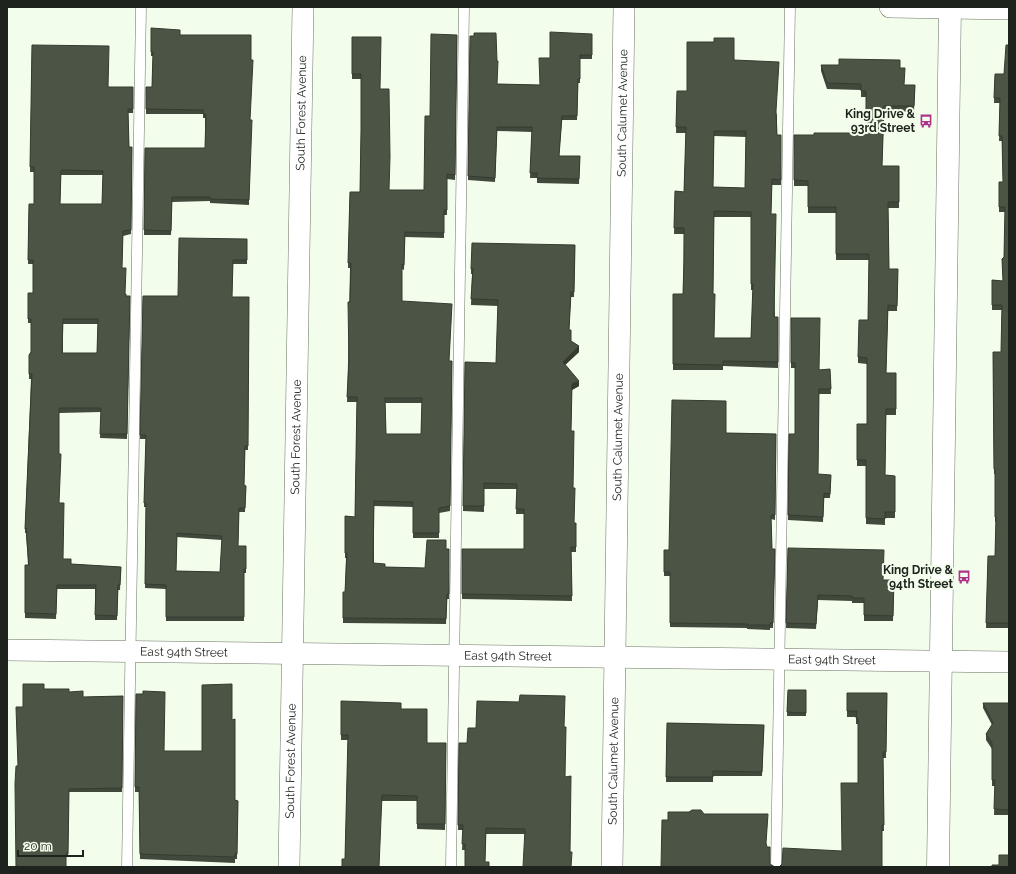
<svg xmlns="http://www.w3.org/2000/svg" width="1016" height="874" font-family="Raleway,sans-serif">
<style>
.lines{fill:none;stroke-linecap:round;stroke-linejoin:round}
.lane-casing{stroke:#6b7365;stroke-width:11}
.street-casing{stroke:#6b7365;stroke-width:22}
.secondary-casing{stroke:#6b7365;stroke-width:23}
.lane{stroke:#fff;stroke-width:10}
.street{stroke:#fff;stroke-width:21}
.secondary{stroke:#fff;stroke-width:22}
.wall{fill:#41483c;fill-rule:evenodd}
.shaded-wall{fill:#353b31}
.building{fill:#4c5446;stroke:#353b31;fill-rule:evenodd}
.labels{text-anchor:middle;stroke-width:4;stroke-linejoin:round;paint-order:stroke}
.street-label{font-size:12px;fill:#1f231d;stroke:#f3fdec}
.poi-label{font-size:12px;font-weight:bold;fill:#1f231d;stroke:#f3fdec;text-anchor:end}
</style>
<rect width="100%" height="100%" fill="#f3fdec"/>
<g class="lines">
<!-- lane casing -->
<g class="lane-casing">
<g id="lane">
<path d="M127 867 141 7"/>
<path d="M451 867 464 7"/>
<path d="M776 867 790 7"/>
</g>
</g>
<!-- street casing -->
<g class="street-casing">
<g id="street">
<path d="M890 7 1009 9"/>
<path id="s1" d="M7 650 1009 662"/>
<path id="s2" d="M289 867 303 7"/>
<path id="s3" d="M612 867 624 7"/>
</g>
</g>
<!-- secondary casing -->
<g class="secondary-casing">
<path id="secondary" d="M938 867 950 7"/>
</g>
<!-- lane -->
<use href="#lane" class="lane"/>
<!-- street -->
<use href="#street" class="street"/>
<!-- secondary -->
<use href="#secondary" class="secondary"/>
</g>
<!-- wall -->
<g class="wall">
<path d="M151 28 180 35 250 120 249 205 210 203V201L172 202 171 235H144L145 148H205V118H203V114H146V87H152L153 56H151Z"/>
<path d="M592 34V59H580V83H578L577 120H562L559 156H580L579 184 537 183V178H530L532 132 497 131 495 182 468 180 470 36 497 84 540 85Z"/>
<path d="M457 35 455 180 447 179V215H444V238L405 237 404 270 402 269V301L449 361H452L450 511 439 513V538H413V507L374 506V563L385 567 425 568 446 549H449V599H447L446 624 343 623V592H345L346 558H345V516L355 517 357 402H347L348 363 350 268H348L350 192H360L361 132V79H352V37L380 89 389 190H424L430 116ZM385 403H422L421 434H386Z"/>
<path d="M32 45 108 87H133V113H128L129 147H132L131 234 123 236 122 268 125 294 126 296H130L127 439 100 438 101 412 59 413V503L63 559 71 564 121 567 120 590H118L117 620H95V589H57L56 619 25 618V565H28L26 533H25V529L31 379H29V355L31 352V323H28V293H33V264H28L29 204H34V172H30ZM61 175H103L102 204H60ZM63 324H98L97 353H63Z"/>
<path d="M1009 45V628H986L988 556H995L996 522H995V474H994L993 352H1001L1002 310H992V280L1003 281 1002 259 1004 257 1005 212H999V182H1003L1002 141H999L1000 103H994L995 74H1004Z"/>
<path d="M734 60 777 115V135H781V185H772L771 214 775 317H778V368L723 366V370H673V294H683L684 234H674L675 191 684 192 686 133H676L677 91H687ZM714 136 746 137 745 188 713 187ZM714 217H751V290H753L751 338H714L713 294Z"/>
<path d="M821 65 900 68 904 85H915L914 112 884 111 882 166H899V208H888L889 269 898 275 897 311H888L886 373H896V415H886L885 475 895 476V518H885V525L866 524V466H857V424H867V364L858 363V357L868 320 869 260H836V213H808V186H794V135H814L866 133V97H861V90L827 89 821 71Z"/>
<path d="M247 239V264H233L232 297H249L248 450H245L244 485 246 486 245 512H239L238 546H246V573H244V621H166V589L145 588 146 507H144L146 439H140L143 296H178ZM177 537 222 540 220 572 176 571Z"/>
<path d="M575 245 574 297H571L569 330 571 341 579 352 565 365 579 386 572 390 571 431 574 523H576V552H571L572 601 462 599V549H524V514H516L517 489H484V512L463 511 465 362 496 363 498 306 471 305 472 274H471V269Z"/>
<path d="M791 318 819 370 830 369 831 394H819L818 474 831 480 830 498H824L823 522 788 520 789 434H795V368H791Z"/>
<path d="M726 433 776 434 775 520 771 519 772 549H775L773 628H770V630L747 629V628L670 627V576H664V550H669Z"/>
<path d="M788 548 883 580H894L893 621H864V603H852V601L818 600 816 629 786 628Z"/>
<path d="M44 689 69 692 83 697 123 696 122 792H69L68 857H66L18 766Z"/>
<path d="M788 690H806V716H787Z"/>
<path d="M847 693H887L886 758H883L884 831H882L842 851 858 783V724H856V717H847Z"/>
<path d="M136 694 164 751H202L232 720 235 800 238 801 237 859H235V863L140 859 139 792H135Z"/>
<path d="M565 696 525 834H486L485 862 489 867 465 850H462L463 830H458L459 743H467L476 728 519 702Z"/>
<path d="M341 701 401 709 427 743H446L445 830 417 829V801H382L345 859 348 740H341Z"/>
<path d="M983 703H1009V815H994L995 786H992V749L986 740V734L992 725 983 708Z"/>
<path d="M667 723 764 725 762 776H713V782H666Z"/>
</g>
<!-- shaded-wall -->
<g class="shaded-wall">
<path d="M579 346V352L563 367V362Z"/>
<path d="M579 381V386L572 390V384Z"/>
</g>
<!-- building -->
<g class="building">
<path d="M151 28 180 30V35H251V60H253L250 120H252L249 200 210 199V197H172L171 231 144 230 145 148H205L206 114H203V110L146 109V87H152L153 52H151Z"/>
<path d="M550 32 592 34V55H580V79H578L577 116H562L559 156H580L579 179 537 178V173H530L532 127H497L495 178 468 176 470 36H474V33H496L497 61H498L497 84 540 85 539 58H550Z"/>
<path d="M431 34 457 35 455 175 447 174V210H444V233L405 232 404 265 402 264V301L452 304 449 361H452L450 506 439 508V533H413V502L374 501 373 563 385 564V567L425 568 427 540H446V549H449V594H447L446 619 343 618V592H345L347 553H345V516L355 517 357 397H347L349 362 348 302H350L351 263H348L350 192H360L361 131V74H352V37H381L380 89H389L390 157 389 190H424L425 116H430ZM385 398H422L421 434H386Z"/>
<path d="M714 38H734V60L779 62 776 111 777 135H781V180L772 179 771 214H776L774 317H778V362L723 361V365L673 364V294H683L684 261V228H674L675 191 684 192 686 127H676L677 91H687V42H714ZM714 131H746L745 188 713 187ZM714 211 751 212V284H753L751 338H714L715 294H713Z"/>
<path d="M32 45 109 46 108 87H133V109H128L129 147H132L131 230 123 231 122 268H126L125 294H126V296H130L127 434H100L101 408H59V454H61L59 503H64L63 559H71V564L121 567 120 585H118L117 616 95 615 96 585H57L56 614 25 613V565H29L26 528 25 529 32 374H29V355L31 352V319H28V293H33V260H28L29 204H34V167H30ZM61 170 103 171 102 204H60ZM63 319H98L97 353H62Z"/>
<path d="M1006 45H1009V623H986L988 556H995L996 517H995V469H994L993 352H1001L1002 305H992V280L1003 281 1002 259 1004 257 1005 207H999V182H1003L1002 136H999L1000 98H994L995 74H1004Z"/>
<path d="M839 59 900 60V68H905L904 85H915L914 106H884L882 166H899V202H888L889 269H898L897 306 888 305 886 373H896V409H886L885 475 895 476V512H885V519L866 518V460H857V424H867V358L858 357 859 320H868L869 254H836V207H808V181L794 180V135H814V133H866V91H861V84L827 83 821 65H839Z"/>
<path d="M179 238 247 239V260H233L232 297H249L248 446H245L244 485 246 486 245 508H239L238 546H246V569H244V617H166V585L145 584 146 503H144L146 435H140L143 296H178ZM177 533 222 536 220 572 176 571Z"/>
<path d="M472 243 575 245 574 292H571L569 330H571V341L579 346 563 362 579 381 572 384 571 431H574L573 488H575L574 523H576V547H571L572 596 462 594V549H524V509H516L517 484 484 483V506H463L465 362 496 363 498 300 471 299 473 269H471Z"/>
<path d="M791 318H820L819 370 830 369 831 389H819L818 474 831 475 830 494 824 493 823 517 788 515 789 434H795V363H791Z"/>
<path d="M672 400 726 401V433L776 434 775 515H771L772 549H775L773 623H770V625H747V624L670 623V572H664V550H669Z"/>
<path d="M788 548 884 550 883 580H894L893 616 864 615V598H852V596L818 595 816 624 786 623Z"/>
<path d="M23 684H44V689H69V692L83 691V697L123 696 122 788 69 789 68 854H66V867H16L15 784 16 766H18L16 707H23Z"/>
<path d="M232 684V720L235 719V800L238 801 237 854H235V857L140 854 139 787H135L136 694H143V691L165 692 164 751H202V685Z"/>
<path d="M788 690H806V713L787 712Z"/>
<path d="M847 693H887L886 752H883L884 825H882V867H779L782 864 783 848 842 851 841 783H858V718H856L857 711H847Z"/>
<path d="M520 695 565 696 564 727H566L565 777 571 776 570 852H572L571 867H523L525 829 486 828 485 862H489V867H465V844H462L463 825H458L459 743H467L468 728H476L477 701 519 702Z"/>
<path d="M341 701 401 703V709H427V743H446L445 824H417V796L382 795 379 867H342V859H345L348 735H341Z"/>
<path d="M983 703H1009V810L994 809 995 780H992V743L986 734 993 723Z"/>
<path d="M667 723 764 725 762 772 713 771V777H666Z"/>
<path d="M692 810H701L704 814H768L766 843 767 847H770V864L775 867H661L662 820H668V812H689Z"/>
<path d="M999 855H1009V867H992V865H999Z"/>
</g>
<!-- icons -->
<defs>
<g id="bus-bare" transform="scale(1.08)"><path d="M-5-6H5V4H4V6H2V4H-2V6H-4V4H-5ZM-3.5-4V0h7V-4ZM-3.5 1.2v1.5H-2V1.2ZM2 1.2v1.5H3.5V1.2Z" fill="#ad3489" stroke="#f3fdec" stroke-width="2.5" paint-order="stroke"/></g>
</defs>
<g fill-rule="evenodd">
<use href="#bus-bare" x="926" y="121"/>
<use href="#bus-bare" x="964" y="577"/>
</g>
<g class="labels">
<!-- street labels -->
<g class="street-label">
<text dy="4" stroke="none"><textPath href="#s2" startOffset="754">South Forest Avenue</textPath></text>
<text dy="4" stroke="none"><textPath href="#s3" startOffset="754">South Calumet Avenue</textPath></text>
<text dy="4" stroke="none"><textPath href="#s2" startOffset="430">South Forest Avenue</textPath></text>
<text dy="4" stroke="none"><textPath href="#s3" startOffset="430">South Calumet Avenue</textPath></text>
<text dy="4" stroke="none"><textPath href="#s1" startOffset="177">East 94th Street</textPath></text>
<text dy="4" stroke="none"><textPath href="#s1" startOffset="501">East 94th Street</textPath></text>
<text dy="4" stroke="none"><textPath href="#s1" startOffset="825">East 94th Street</textPath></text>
<text dy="4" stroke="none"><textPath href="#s2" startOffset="106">South Forest Avenue</textPath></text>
<text dy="4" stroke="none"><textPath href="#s3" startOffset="106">South Calumet Avenue</textPath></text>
</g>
<!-- poi labels -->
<g class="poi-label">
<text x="915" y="118">King Drive &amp;<tspan x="915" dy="14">93rd Street</tspan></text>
<text x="953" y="574">King Drive &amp;<tspan x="953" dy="14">94th Street</tspan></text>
</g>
</g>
<!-- border -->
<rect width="1016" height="874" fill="none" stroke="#1f231d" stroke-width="16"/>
<!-- scale -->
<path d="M18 850v6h65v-6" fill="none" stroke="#1f231d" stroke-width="2"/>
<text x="24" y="850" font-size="12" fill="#1f231d" stroke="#f3fdec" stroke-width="3" paint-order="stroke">20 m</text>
</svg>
